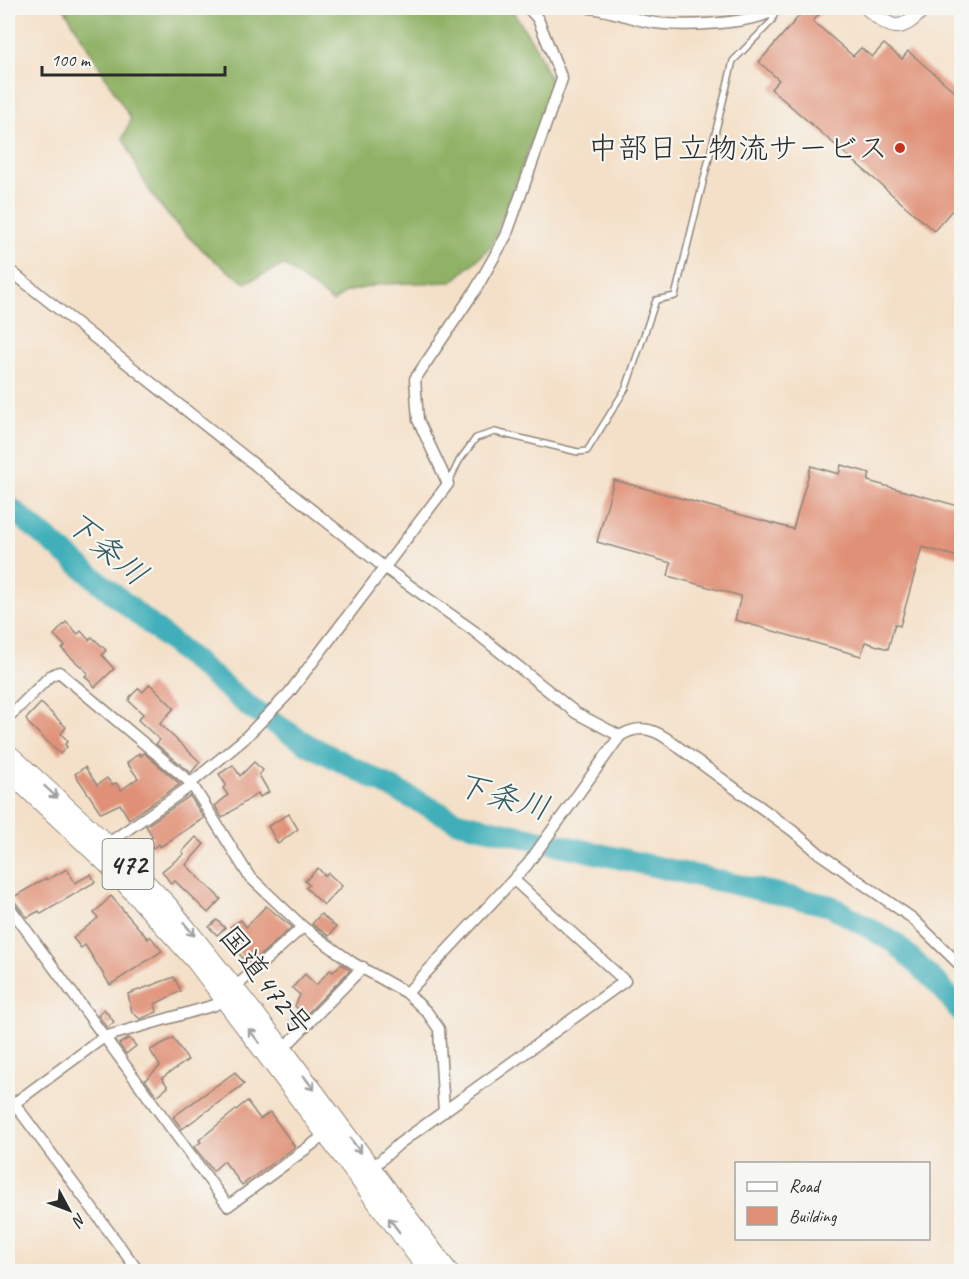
<svg xmlns="http://www.w3.org/2000/svg" width="969" height="1279" font-family="Caveat,'Klee One',sans-serif">
<style>
.forest{fill:#90b266;stroke:#5e6e48;stroke-width:1.5}
.lines{fill:none;stroke-linecap:round;stroke-linejoin:round}
.river{stroke:#3fafb9;stroke-width:22}
.building{fill:#e09076}
.lane-casing{stroke:#90867a;stroke-width:8}
.street-casing{stroke:#90867a;stroke-width:13}
.secondary-casing{stroke:#90867a;stroke-width:16}
.highway-casing{stroke:#90867a;stroke-width:20}
.lane{stroke:#fff;stroke-width:5}
.street{stroke:#fff;stroke-width:10}
.secondary{stroke:#fff;stroke-width:14}
.highway{stroke:#fff;stroke-width:18}
.oneway{stroke:#a0a0a0}
.poi-dot{fill:#c8321e;stroke:#f6f6f2;stroke-width:2}
.labels{text-anchor:middle;stroke-width:4.5;stroke-linejoin:round;paint-order:stroke}
.shield{fill:#f6f6f2;stroke:#686867;stroke-width:1.5}
.shield-label{font-size:28px;font-weight:bold;fill:#2b2b2b}
.poi-label{font-size:30px;fill:#2b2b2b;stroke:#f6f6f2;text-anchor:end}
.street-label{font-size:30px;fill:#2b2b2b;stroke:#f6f6f2}
.water-label{font-size:32px;font-style:italic;fill:#32595d;stroke:#f6f6f2}
</style>
<rect width="100%" height="100%" fill="#f6f6f2"/>
<filter id="ink" filterUnits="userSpaceOnUse"><feTurbulence type="fractalNoise" baseFrequency=".0167" numOctaves="2"/><feDisplacementMap in="SourceGraphic" scale="12" xChannelSelector="R" yChannelSelector="G"/><feConvolveMatrix kernelMatrix="1 2 1 2 8 2 1 2 1" color-interpolation-filters="sRGB"/></filter>
<filter id="wash" filterUnits="userSpaceOnUse"><feTurbulence type="fractalNoise" baseFrequency=".008" numOctaves="4" result="noise"/><feDisplacementMap in="SourceGraphic" scale="24" xChannelSelector="R" yChannelSelector="G"/><feGaussianBlur stdDeviation="1.35" result="paint"/><feColorMatrix in="noise" values="0 0 0 0 0 0 0 0 0 0 0 0 0 0 0 0 0 1.4 0 .05"/><feComposite in="paint" operator="in"/></filter>
<g filter="url(#wash)">
<rect width="100%" height="100%" fill="#f4e0c8"/>
<!-- forest -->
<path class="forest" d="M64 8H511L537 49 553 87 491 247 452 282 381 284 346 292 333 302 284 265 245 283C209 258 175 229 150 191 139 175 132 155 123 138L131 119Z"/>
<g class="lines">
<!-- river -->
<path class="river" d="M8 506 252 709 307 744 458 822 831 906 895 943 941 987 962 1013"/>
</g>
<g id="blocks">
<!-- building -->
<g class="building">
<path d="M806 8H825L813 21 853 56 861 48 872 57 884 44 902 59 908 51 962 98V199L934 231 771 89 779 80 759 62Z"/>
<path d="M841 465 870 473 868 481 962 507V558L922 547 900 626 895 624 888 649 865 642 861 656 735 620 741 596 668 576 671 563 597 542 614 480 793 529 811 466 839 474Z"/>
<path d="M66 622 78 634 81 631 89 640 92 637 106 650 102 655 114 669 95 687 85 676 88 673 62 649 65 646 54 635Z"/>
<path d="M150 684 174 708 160 724 200 762 191 773 156 744 160 740 138 720 143 714 129 701 130 697 139 688 143 692Z"/>
<path d="M41 703 66 727 61 734 68 741 65 744 67 747 60 754 28 723 26 719Z"/>
<path d="M139 753 141 756 144 753 180 784 129 819 120 804 101 813 75 774 85 767 97 785 107 778 112 785 116 783 121 790 138 778 127 763Z"/>
<path d="M254 762 263 770 259 775 269 792 260 797 258 793 222 818 215 806 228 795 223 788 226 785 219 774 233 765 240 776Z"/>
<path d="M190 796 204 818 160 847 159 844 153 848 147 840 153 837 146 826Z"/>
<path d="M289 814 298 829 278 844 268 826Z"/>
<path d="M196 837 204 844 186 865 221 899 208 913 175 881 171 884 162 871 184 854 182 852Z"/>
<path d="M318 868 325 876 328 873 342 886 324 905 306 888 309 885 305 881Z"/>
<path d="M67 869 75 883 91 874 95 882 41 914 39 911 28 917 25 915 12 898 46 878 47 880Z"/>
<path d="M111 896 148 939 150 936 162 951 110 985 85 945 81 948 73 938 98 918 94 913Z"/>
<path d="M266 906 292 927 248 966 236 949 243 943 230 927 241 920 246 927Z"/>
<path d="M321 914 336 927 329 936 312 924Z"/>
<path d="M217 920 225 928 217 935 209 927Z"/>
<path d="M341 964 350 970 296 1025 290 1020 299 1010 295 1006 300 995 292 988 305 974 316 985 330 970 333 972Z"/>
<path d="M174 977 181 991 155 1004 157 1012 140 1019 132 1012 128 994Z"/>
<path d="M104 1009 114 1022 107 1028 98 1015Z"/>
<path d="M129 1038 136 1046 126 1054 119 1044Z"/>
<path d="M173 1038 188 1060 162 1078 168 1087 157 1096 145 1080 160 1066 150 1050Z"/>
<path d="M235 1072 244 1084 182 1129 173 1117Z"/>
<path d="M247 1101 260 1119 270 1112 295 1147 242 1185 224 1161 213 1171 194 1147 201 1142 199 1140Z"/>
</g>
</g>
</g>
<g filter="url(#ink)">
<use href="#blocks" fill-opacity="0" stroke="#90867a" stroke-width="1.5"/>
<g class="lines">
<!-- lane casing -->
<g class="lane-casing">
<path id="lane" d="M448 484 459 461 476 438 495 432 578 452 587 451 626 388 656 300 675 296 733 61 772 21 775 12"/>
</g>
<!-- street casing -->
<g class="street-casing">
<g id="street">
<path d="M590 8C608 10 625 16 644 21 675 28 753 25 779 8"/>
<path d="M8 269 385 568 474 631 576 713 620 736"/>
<path d="M8 718 50 676 59 672 191 783 249 876 303 927 353 963 407 993 427 1012 439 1029 444 1112"/>
<path d="M191 783 243 740 289 693 448 484 418 420 415 379 476 289 506 236 562 79 538 19 528 8"/>
<path d="M8 791 18 781"/>
<path d="M107 844 192 785"/>
<path d="M8 905 228 1206 329 1132"/>
<path d="M407 993 527 865 620 736C636 726 650 727 666 738L793 831 820 854 912 918 962 967"/>
<path d="M283 1049 363 967"/>
<path d="M14 1103 139 1272"/>
<path d="M8 1108 104 1037 215 1005 303 927"/>
<path d="M372 1168 400 1143 625 981 514 880"/>
</g>
</g>
<!-- secondary casing -->
<g class="secondary-casing">
<path id="secondary" d="M867 8C892 30 900 34 924 8"/>
</g>
<!-- highway casing -->
<g class="highway-casing">
<g id="highway">
<path d="M8 753 119 855 169 906 280 1045 449 1272"/>
<path d="M8 771 110 867 196 962 429 1272"/>
</g>
</g>
<!-- lane -->
<use href="#lane" class="lane"/>
<!-- street -->
<use href="#street" class="street"/>
<!-- secondary -->
<use href="#secondary" class="secondary"/>
<!-- highway -->
<use href="#highway" class="highway"/>
</g>
<!-- one-way arrows -->
<defs><path id="oneway-shaft" d="M-6 0H5M1.5-3L5.5 0L1.5 3" fill="none" stroke-width="1.6" stroke-linecap="round" stroke-linejoin="round" transform="scale(1.5)"/></defs>
<g class="oneway">
<use href="#oneway-shaft" transform="translate(51 792) rotate(42)"/>
<use href="#oneway-shaft" transform="translate(189 929) rotate(50)"/>
<use href="#oneway-shaft" transform="translate(254 1036) rotate(-128)"/>
<use href="#oneway-shaft" transform="translate(309 1083) rotate(53)"/>
<use href="#oneway-shaft" transform="translate(356 1146) rotate(53)"/>
<use href="#oneway-shaft" transform="translate(394 1225) rotate(-127)"/>
</g>
</g>
<!-- markers -->
<circle class="poi-dot" cx="900" cy="148" r="6"/>
<g class="labels">
<!-- shield labels -->
<rect class="shield" x="102.5" y="839" width="51" height="50" rx="4.5"/>
<g class="shield-label">
<text x="128" y="874">472</text>
</g>
<!-- poi labels -->
<g class="poi-label">
<text x="888" y="158">中部日立物流サービス</text>
</g>
<!-- street labels -->
<g class="street-label">
<text transform="translate(266 981) rotate(52)" y="10">国道472号</text>
</g>
<!-- water labels -->
<g class="water-label">
<text transform="translate(107 548) rotate(40)" y="11">下条川</text>
<text transform="translate(503 796) rotate(16)" y="11">下条川</text>
</g>
</g>
<!-- margin -->
<rect width="969" height="1279" fill="none" stroke="#f6f6f2" stroke-width="30"/>
<!-- legend -->
<rect x="735" y="1162" width="195" height="78" fill="#f6f6f2" stroke="#a5a5a2" stroke-width="1.5"/>
<rect x="747" y="1182" width="30" height="9" fill="#ffffff" stroke="#a5a5a2" stroke-width="1.5"/>
<text x="789" y="1192" font-size="18" fill="#2b2b2b">Road</text>
<rect x="747" y="1207" width="30" height="18" fill="#e09076" stroke="#a5a5a2" stroke-width="1.5"/>
<text x="789" y="1222" font-size="18" fill="#2b2b2b">Building</text>
<!-- north arrow -->
<g transform="translate(69 1210) rotate(131)" stroke="#f6f6f2" stroke-width="4.5" paint-order="stroke">
<path d="M0-4.5L10 22L0 15L-10 22Z" fill="#2b2b2b"/>
<text y="-9" font-size="16" font-weight="bold" text-anchor="middle" fill="#2b2b2b">N</text>
</g>
<!-- scale -->
<path d="M42 66v9h183v-9" fill="none" stroke="#2b2b2b" stroke-width="3"/>
<text x="51" y="66" font-size="18" fill="#2b2b2b" stroke="#f6f6f2" stroke-width="4.5" paint-order="stroke">100 m</text>
</svg>
